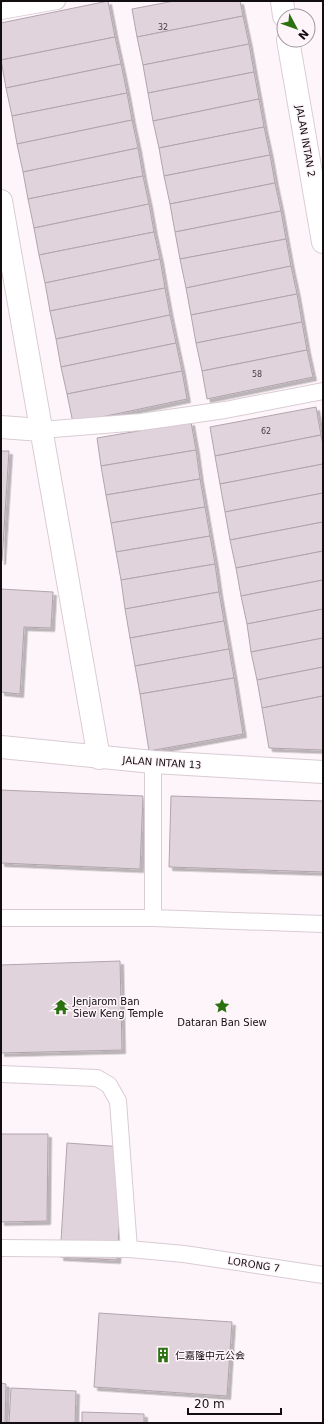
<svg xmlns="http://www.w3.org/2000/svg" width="324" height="1424" font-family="'DejaVu Sans','Noto Sans SC',sans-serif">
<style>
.building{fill:#e1d3db;stroke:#b1a4ac;filter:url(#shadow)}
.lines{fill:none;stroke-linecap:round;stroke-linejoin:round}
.service-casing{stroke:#d9ccd4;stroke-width:18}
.minor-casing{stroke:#d9ccd4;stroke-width:24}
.service{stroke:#fff;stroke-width:16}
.minor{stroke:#fff;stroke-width:22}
.labels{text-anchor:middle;stroke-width:3;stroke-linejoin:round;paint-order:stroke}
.number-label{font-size:8px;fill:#463e43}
.street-label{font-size:10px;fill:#120d10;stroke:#fef5fa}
.poi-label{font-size:10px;fill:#120d10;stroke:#fef5fa;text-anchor:start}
</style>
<defs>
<filter id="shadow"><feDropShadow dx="3.5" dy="3.5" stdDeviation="0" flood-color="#0004"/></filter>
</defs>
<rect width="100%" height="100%" fill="#fef5fa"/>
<!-- building -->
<g class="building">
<path d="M108 1 115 37 1 60V23Z"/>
<path d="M174 1H240L243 16 137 37 132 9Z"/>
<path d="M243 16 249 44 143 65 137 37Z"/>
<path d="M115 37 121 64 6 88 1 60Z"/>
<path d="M249 44 254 72 148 93 143 65Z"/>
<path d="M121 64 127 93 12 116 6 88Z"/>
<path d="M254 72 259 99 153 121 148 93Z"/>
<path d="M127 93 132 120 17 144 12 116Z"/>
<path d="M259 99 264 127 159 148 153 121Z"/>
<path d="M132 120 138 148 23 172 17 144Z"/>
<path d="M264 127 270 155 164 176 159 148Z"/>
<path d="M138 148 143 176 28 199 23 172Z"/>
<path d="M270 155 275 183 170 204 164 176Z"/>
<path d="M143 176 149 204 34 228 28 199Z"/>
<path d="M275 183 281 211 175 232 170 204Z"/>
<path d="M149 204 154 232 39 255 34 228Z"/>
<path d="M281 211 286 239 180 259 175 232Z"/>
<path d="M154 232 160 259 45 283 39 255Z"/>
<path d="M286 239 291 266 186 288 180 259Z"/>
<path d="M160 259 165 288 50 311 45 283Z"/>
<path d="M291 266 297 294 191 315 186 288Z"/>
<path d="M165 288 170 315 56 339 50 311Z"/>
<path d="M297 294 302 322 196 343 191 315Z"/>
<path d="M170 315 176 343 61 367 56 339Z"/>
<path d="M302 322 307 350 202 371 196 343Z"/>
<path d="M176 343 182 371 67 394 61 367Z"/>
<path d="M307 350 313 377 207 399 202 371Z"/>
<path d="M182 371 187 399 73 423 67 394Z"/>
<path d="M316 407 321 435 215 456 210 427Z"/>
<path d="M191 422 196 450 101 466 97 438Z"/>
<path d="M321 435 323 445V464L220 484 215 456Z"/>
<path d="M196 450 200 479 106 495 101 466Z"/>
<path d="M1 451H9L2 561H1Z"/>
<path d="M323 464V493L225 512 220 484Z"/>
<path d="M200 479 205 507 111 523 106 495Z"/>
<path d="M323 493V522L230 540 225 512Z"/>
<path d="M205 507 210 536 116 552 111 523Z"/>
<path d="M323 522V551L236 568 230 540Z"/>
<path d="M210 536 215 564 121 580 116 552Z"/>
<path d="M323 551V580L241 596 236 568Z"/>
<path d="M215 564 219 592 125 609 121 580Z"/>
<path d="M323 580V609L247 624 241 596Z"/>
<path d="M1 589 53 592 51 628 24 627 20 694 1 692Z"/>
<path d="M219 592 224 621 130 638 125 609Z"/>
<path d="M323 609V638L251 652 247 624Z"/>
<path d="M224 621 229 649 135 666 130 638Z"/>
<path d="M323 638V667L257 680 251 652Z"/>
<path d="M229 649 234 678 140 694 135 666Z"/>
<path d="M323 667V696L262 708 257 680Z"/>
<path d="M234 678 243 734 149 751 140 694Z"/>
<path d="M323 696V750L269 748 262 708Z"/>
<path d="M1 790 143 796 140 869 1 863Z"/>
<path d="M171 796 323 801V872L169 867Z"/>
<path d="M120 961 122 1050 1 1053V965Z"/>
<path d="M1 1134H48L47 1221 1 1222Z"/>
<path d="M67 1143 124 1147 117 1260 60 1257Z"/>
<path d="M99 1313 232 1322 227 1396 94 1387Z"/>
<path d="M1 1383 6 1384 5 1423H1Z"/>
<path d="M11 1388 76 1391 75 1423H9Z"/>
<path d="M82 1412 144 1414V1423H82Z"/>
</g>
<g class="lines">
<!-- service casing -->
<g class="service-casing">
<g id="service">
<path d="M1 11 57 1"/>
<path d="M41 430 141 422 225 410 323 391"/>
<path d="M153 762V918L323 924"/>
<path d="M1 918H153"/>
<path d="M1 1074 97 1078 109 1085 118 1101 129 1249"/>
<path d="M1 1248 129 1249 184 1254 323 1275"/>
</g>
</g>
<!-- minor casing -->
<g class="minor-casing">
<g id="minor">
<path d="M282 1 284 16"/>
<path d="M288 40 323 242"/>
<path d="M1 201 99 758"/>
<path d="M1 427 41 430"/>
<path d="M1 747 153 762 323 772"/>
</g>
</g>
<!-- service -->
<use href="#service" class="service"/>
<!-- minor -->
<use href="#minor" class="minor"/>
</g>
<!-- icons -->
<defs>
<g id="sight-bare" transform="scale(1.2)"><path d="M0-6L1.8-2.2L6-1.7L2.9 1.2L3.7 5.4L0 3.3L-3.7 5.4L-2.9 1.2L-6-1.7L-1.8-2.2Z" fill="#2b7110" stroke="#fef5fa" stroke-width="2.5" paint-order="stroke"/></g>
<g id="temple-bare" transform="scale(1.2)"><path d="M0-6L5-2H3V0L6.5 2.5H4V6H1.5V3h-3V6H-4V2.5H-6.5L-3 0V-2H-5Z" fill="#2b7110" stroke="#fef5fa" stroke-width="2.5" paint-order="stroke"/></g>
<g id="building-bare" transform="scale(1.2)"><path d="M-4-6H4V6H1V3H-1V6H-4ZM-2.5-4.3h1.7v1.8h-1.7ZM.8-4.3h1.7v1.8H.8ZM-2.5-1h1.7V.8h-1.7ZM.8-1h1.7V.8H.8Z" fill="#2b7110" stroke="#fef5fa" stroke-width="2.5" paint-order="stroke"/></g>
</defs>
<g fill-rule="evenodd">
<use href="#sight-bare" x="222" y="1006"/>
<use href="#temple-bare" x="61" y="1007"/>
<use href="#building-bare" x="163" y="1355"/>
</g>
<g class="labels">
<!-- number labels -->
<g class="number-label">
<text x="163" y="30">32</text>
<text x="257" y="377">58</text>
<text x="266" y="434">62</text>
</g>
<!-- street labels -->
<g class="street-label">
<text transform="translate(306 141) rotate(80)" y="4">JALAN INTAN 2</text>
<text transform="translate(162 762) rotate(4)" y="4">JALAN INTAN 13</text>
<text transform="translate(254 1264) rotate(9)" y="4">LORONG 7</text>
</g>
<!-- poi labels -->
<g class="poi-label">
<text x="73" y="1005">Jenjarom Ban<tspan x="73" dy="12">Siew Keng Temple</tspan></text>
<text x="222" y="1026" text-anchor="middle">Dataran Ban Siew</text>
<text x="175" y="1359">仁嘉隆中元公会</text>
</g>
</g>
<!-- border -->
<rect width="324" height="1424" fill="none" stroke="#120d10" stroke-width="4"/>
<!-- north arrow -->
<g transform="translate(296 28) rotate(131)"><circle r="19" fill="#fef5fa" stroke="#a0989c"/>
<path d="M0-3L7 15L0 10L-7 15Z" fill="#2b7110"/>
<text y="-6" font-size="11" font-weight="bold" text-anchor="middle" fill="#120d10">N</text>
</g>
<!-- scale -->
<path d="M188 1408v6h93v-6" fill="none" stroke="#120d10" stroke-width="2"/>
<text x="194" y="1408" font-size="12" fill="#120d10" stroke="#fef5fa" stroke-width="3" paint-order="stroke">20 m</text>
</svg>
